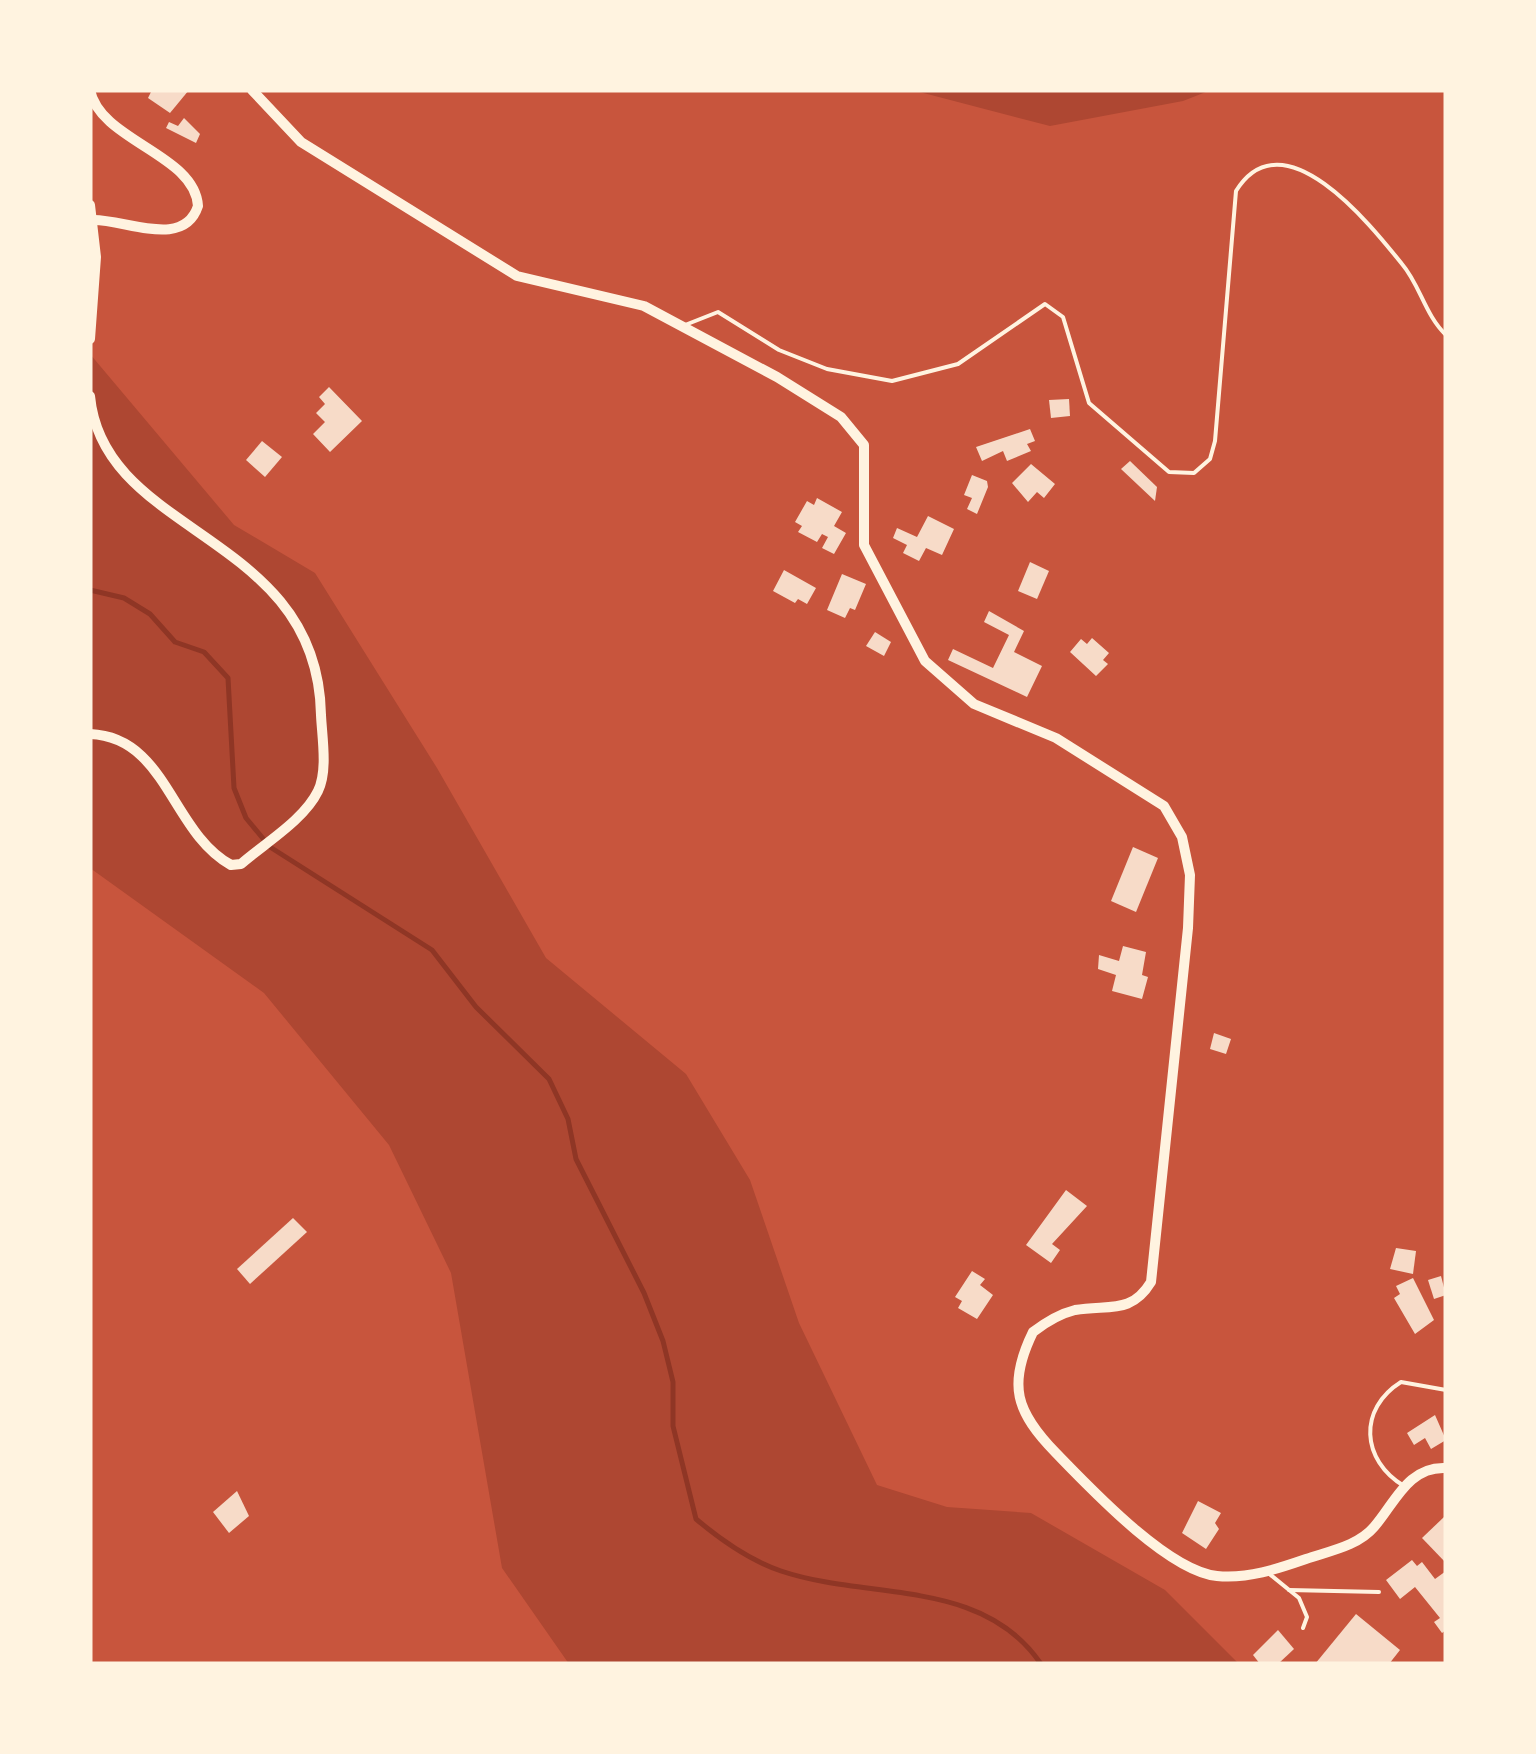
<svg xmlns="http://www.w3.org/2000/svg" width="1536" height="1754" font-family="'Times New Roman',serif">
<style>
.green{fill:#ae4732}
.lines{fill:none;stroke-linecap:round;stroke-linejoin:round}
.stream{stroke:#8f3625;stroke-width:5}
.building{fill:#f7dbc8}
.service{stroke:#fff3e0;stroke-width:4}
.secondary{stroke:#fff3e0;stroke-width:10}
</style>
<rect width="100%" height="100%" fill="#c8553d"/>
<!-- green -->
<g class="green">
<path d="M912 90H1211L1183 101 1050 126Z"/>
<path d="M90 354 234 525 315 573 437 768 546 958 686 1074 750 1180 799 1323 877 1485 947 1507 1031 1513 1165 1590 1239 1664H569L502 1568 451 1273 389 1145 264 993 90 868Z"/>
</g>
<g class="lines">
<!-- stream -->
<path class="stream" d="M90 590 124 598 150 614 175 642 204 652 228 678 234 788 246 818 270 847 432 950 476 1007 549 1079 568 1119 576 1159 644 1293 663 1341 673 1382V1426L696 1519C722 1541 749 1560 781 1571 870 1601 982 1577 1041 1664"/>
</g>
<!-- building -->
<g class="building">
<path d="M152 90H189L170 113 148 98Z"/>
<path d="M184 118 200 134 196 143 166 128 169 122 178 126Z"/>
<path d="M329 387 362 421 330 452 313 434 325 422 316 413 325 404 319 397Z"/>
<path d="M1069 399 1070 416 1051 418 1049 400Z"/>
<path d="M1030 429 1035 441 1027 444 1031 451 1007 461 1003 451 982 461 976 447Z"/>
<path d="M262 441 282 457 265 477 246 460Z"/>
<path d="M1130 461 1157 487 1155 501 1121 469Z"/>
<path d="M1031 464 1055 484 1044 498 1037 492 1028 502 1012 483Z"/>
<path d="M972 475 987 481 988 487 977 514 967 509 972 498 964 495Z"/>
<path d="M817 498 842 512 834 526 846 533 834 554 822 548 828 537 822 534 817 542 798 532 802 526 795 522 807 501 814 505Z"/>
<path d="M928 516 954 529 942 555 926 548 919 561 903 553 907 545 893 538 897 528 917 537Z"/>
<path d="M1030 562 1049 571 1037 599 1018 591Z"/>
<path d="M784 570 816 588 807 604 798 599 795 603 773 591Z"/>
<path d="M842 574 866 584 855 610 850 608 845 618 827 610Z"/>
<path d="M989 611 1024 631 1014 652 1042 666 1027 697 948 660 953 649 993 668 1009 635 984 622Z"/>
<path d="M875 632 891 642 884 656 866 646Z"/>
<path d="M1092 638 1109 653 1103 660 1108 664 1096 676 1070 652 1081 639 1087 644Z"/>
<path d="M1133 847 1158 858 1136 912 1111 901Z"/>
<path d="M1123 946 1146 952 1142 975 1148 977 1142 999 1112 991 1116 975 1098 969 1099 955 1119 961Z"/>
<path d="M1214 1033 1231 1039 1226 1054 1210 1049Z"/>
<path d="M1066 1190 1087 1206 1052 1244 1060 1250 1051 1263 1026 1245Z"/>
<path d="M293 1218 307 1232 250 1284 237 1269Z"/>
<path d="M1396 1248 1416 1251 1413 1274 1390 1269Z"/>
<path d="M972 1271 985 1279 980 1285 993 1295 977 1319 958 1308 962 1301 955 1297Z"/>
<path d="M1441 1276 1446 1295 1434 1299 1428 1280Z"/>
<path d="M1413 1278 1434 1320 1415 1334 1394 1298 1400 1294 1396 1286Z"/>
<path d="M1435 1415 1446 1440 1431 1449 1425 1438 1414 1445 1407 1433Z"/>
<path d="M237 1491 249 1516 229 1533 213 1512Z"/>
<path d="M1198 1501 1221 1513 1215 1523 1219 1529 1206 1549 1182 1533Z"/>
<path d="M1444 1517 1446 1519V1563L1422 1538Z"/>
<path d="M1412 1560 1417 1566 1422 1562 1435 1579 1446 1571V1630L1442 1633 1434 1622 1440 1618 1415 1587 1400 1599 1386 1580Z"/>
<path d="M1356 1614 1400 1650 1389 1664H1315Z"/>
<path d="M1278 1630 1294 1649 1278 1664H1260L1253 1655Z"/>
</g>
<g class="lines">
<!-- service -->
<g class="service">
<path d="M685 325 718 312 779 350 827 369 892 381 958 364 1045 304 1063 317 1089 403 1169 472 1194 473 1210 459 1215 441 1236 191C1283 115 1370 224 1402 264 1420 285 1425 315 1446 335"/>
<path d="M1404 1486C1361 1460 1358 1409 1401 1382L1446 1390"/>
<path d="M1267 1572 1299 1598 1307 1617 1303 1628"/>
<path d="M1289 1590 1379 1592"/>
</g>
<!-- secondary -->
<g class="secondary">
<path d="M90 90C100 141 195 154 198 206 184 249 127 220 94 220"/>
<path d="M252 90 301 142 517 276 644 306 777 377 841 417 864 445V545L925 661 974 704 1056 738 1164 806 1182 837 1190 875 1188 928 1151 1282C1131 1315 1108 1304 1075 1310 1059 1314 1046 1322 1033 1332 1007 1385 1016 1412 1056 1453 1091 1489 1168 1571 1217 1576 1248 1579 1277 1569 1306 1559 1329 1551 1358 1546 1374 1527 1395 1503 1408 1466 1446 1468"/>
<path d="M90 205 96 257 90 339"/>
<path d="M90 396C103 537 318 532 321 715 322 737 328 771 318 791 304 820 265 843 241 864L231 865C171 832 167 737 90 734"/>
</g>
</g>
<!-- border -->
<rect width="1536" height="1754" fill="none" stroke="#fff3e0" stroke-width="185"/>
</svg>
